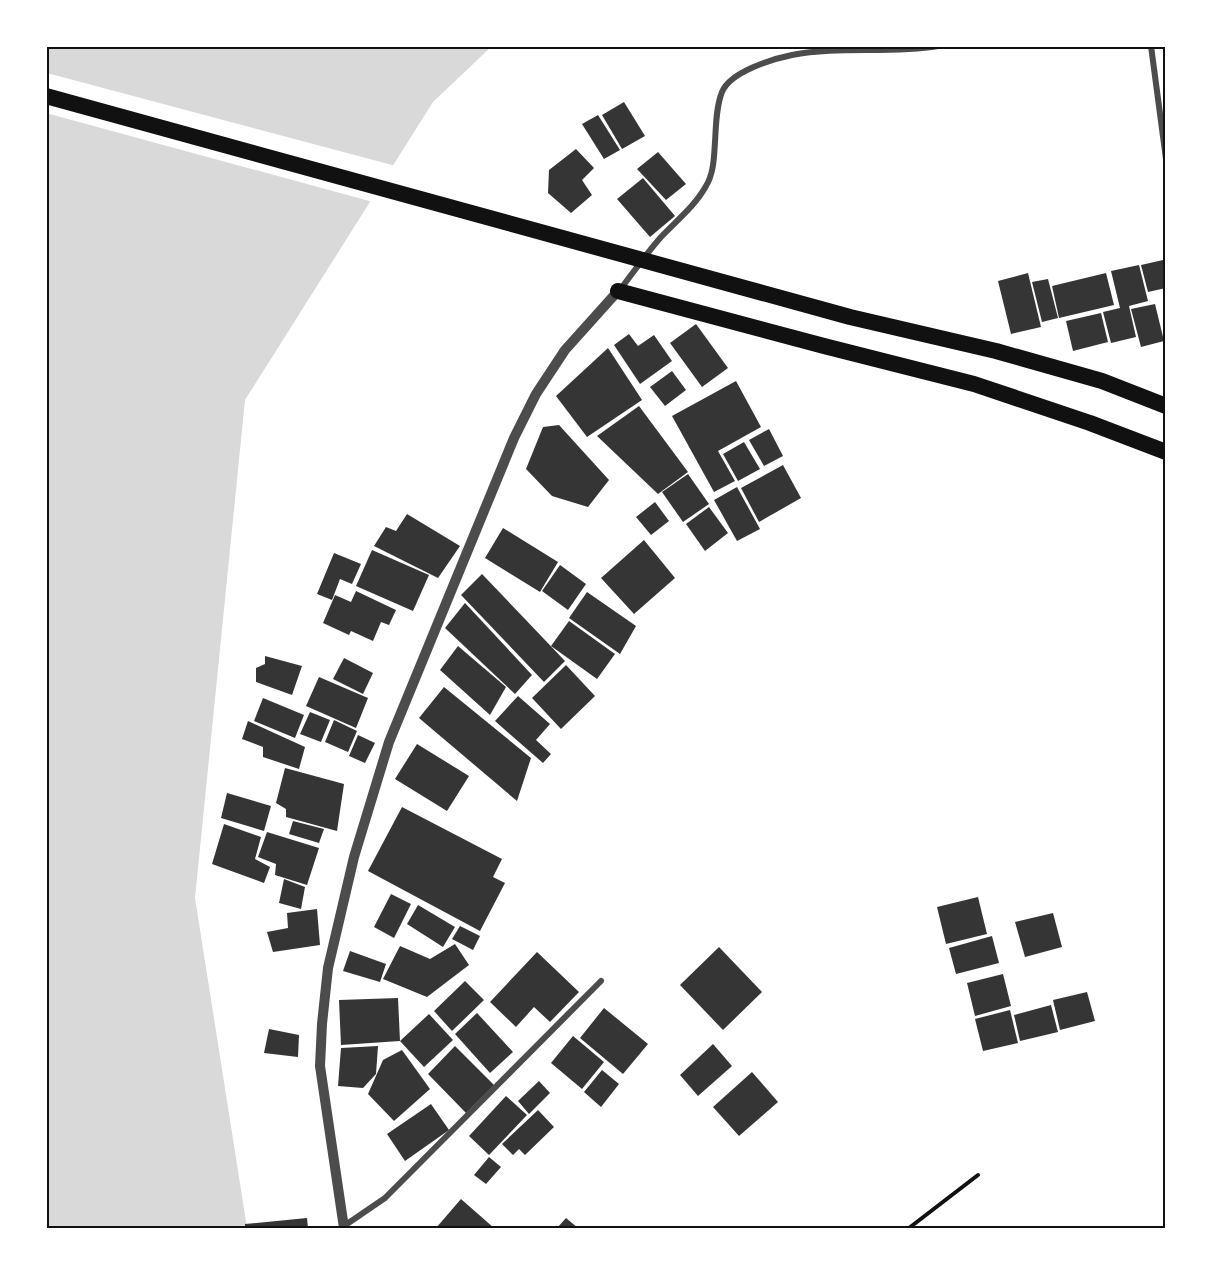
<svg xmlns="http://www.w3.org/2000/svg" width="1212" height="1275" font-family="'Source Sans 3',sans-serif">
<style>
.water{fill:#d9d9d9}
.pier{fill:#fff}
.building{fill:#353535}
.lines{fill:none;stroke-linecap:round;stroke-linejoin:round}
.path{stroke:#111;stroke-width:4}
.minor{stroke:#4c4c4c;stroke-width:6}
.tertiary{stroke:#4c4c4c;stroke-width:10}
.trunk{stroke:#111;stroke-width:16}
.neatline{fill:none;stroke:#111;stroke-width:2}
</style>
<rect width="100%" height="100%" fill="#fff"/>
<!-- water -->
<path class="water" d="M46 47H491L433 102 245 400 195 898 247 1228H47Z"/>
<!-- pier -->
<path class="pier" d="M47 73 396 166 373 202 46 113Z"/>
<!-- building -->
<g class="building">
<path d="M624 102 645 136 622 149 602 115Z"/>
<path d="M598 115 620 150 604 159 582 124Z"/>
<path d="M576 149 594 168 582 180 592 195 571 213 548 193 549 170Z"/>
<path d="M658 152 686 184 666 200 637 169Z"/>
<path d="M643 178 675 216 650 237 617 199Z"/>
<path d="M1163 260 1166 271V288L1148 292 1141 265Z"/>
<path d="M1139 265 1148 301 1129 306 1136 337 1111 343 1103 312 1120 308 1111 271Z"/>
<path d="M1028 273 1041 327 1011 334 998 281Z"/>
<path d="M1106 273 1114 305 1059 318 1052 286Z"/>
<path d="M1048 279 1058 318 1042 322 1032 282Z"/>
<path d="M1155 304 1164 341 1141 347 1131 309Z"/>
<path d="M1101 313 1108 342 1073 351 1066 321Z"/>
<path d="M696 324 728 368 702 387 670 343Z"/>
<path d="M629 334 638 346 654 335 672 361 640 384 614 345Z"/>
<path d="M608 348 642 400 587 437 556 396Z"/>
<path d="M672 371 686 390 665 406 650 387Z"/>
<path d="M736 381 761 427 718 451 735 481 714 492 672 416Z"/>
<path d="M639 406 688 472 658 494 597 436Z"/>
<path d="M559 425 609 480 588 507 552 496 526 469 543 427Z"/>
<path d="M769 429 783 456 764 466 749 440Z"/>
<path d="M744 442 760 469 738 481 723 454Z"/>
<path d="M783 465 801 498 759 522 741 488Z"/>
<path d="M688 474 709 504 683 522 662 492Z"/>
<path d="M737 487 760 529 737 541 714 500Z"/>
<path d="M655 502 669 521 651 535 636 517Z"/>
<path d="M709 507 728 533 705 551 686 524Z"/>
<path d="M407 514 460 546 438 578 374 546 386 527 396 531Z"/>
<path d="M503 528 558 562 540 592 485 558Z"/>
<path d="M644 540 675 578 634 614 601 578Z"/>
<path d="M372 550 429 575 413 611 356 586Z"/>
<path d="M334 553 361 564 352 584 340 579 332 600 317 594Z"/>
<path d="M560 565 586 584 568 610 542 591Z"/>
<path d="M482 574 565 661 544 682 461 595Z"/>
<path d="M356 591 396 610 389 625 381 622 373 641 351 631 349 635 323 623 335 595 351 602Z"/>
<path d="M587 592 636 626 620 654 569 618Z"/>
<path d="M465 603 532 675 515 694 445 628Z"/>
<path d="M569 621 615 654 597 679 551 646Z"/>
<path d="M458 646 506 687 490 715 440 670Z"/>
<path d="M265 656 302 666 292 695 256 682V668L265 664Z"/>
<path d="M344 658 373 673 363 694 333 679Z"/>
<path d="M566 665 595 696 561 729 532 698Z"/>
<path d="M319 677 368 698 356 728 306 706Z"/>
<path d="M444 687 531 758 517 801 419 718Z"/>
<path d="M518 696 550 724 536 740 551 754 543 763 495 721Z"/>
<path d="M263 698 304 715 295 738 254 721Z"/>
<path d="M310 712 330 720 321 742 300 734Z"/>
<path d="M334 720 357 731 348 752 325 742Z"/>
<path d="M248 721 305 747 299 769 263 757V747L242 739Z"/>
<path d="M358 735 375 743 365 763 349 756Z"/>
<path d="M417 744 469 776 447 811 395 779Z"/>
<path d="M285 768 344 784 337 831 286 817V809L276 803Z"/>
<path d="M227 793 271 806 264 831 221 818Z"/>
<path d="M402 807 502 859 493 877 505 883 480 931 368 871Z"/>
<path d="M293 821 324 829 319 843 289 834Z"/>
<path d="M224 824 261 837 255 859 270 867 264 883 212 864Z"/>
<path d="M267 832 319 848 307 885 275 875 276 864 258 857Z"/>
<path d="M284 879 305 887 301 909 279 903Z"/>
<path d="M391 894 411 904 394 938 374 927Z"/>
<path d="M978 897 987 934 946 944 937 907Z"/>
<path d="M418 905 455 927 443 947 407 924Z"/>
<path d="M317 909 320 945 273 952 267 932 288 928 287 913Z"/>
<path d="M1053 913 1062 947 1025 957 1015 922Z"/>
<path d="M460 926 480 936 473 950 452 939Z"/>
<path d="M992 936 999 963 956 974 949 948Z"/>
<path d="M455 944 469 965 427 997 383 979 400 946 430 959Z"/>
<path d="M719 947 762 992 723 1030 680 985Z"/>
<path d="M350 951 386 964 380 982 343 971Z"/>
<path d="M537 952 579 992 550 1022 534 1007 516 1027 490 1002Z"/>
<path d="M1003 974 1011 1006 975 1016 967 983Z"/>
<path d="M465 981 484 1000 452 1031 434 1011Z"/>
<path d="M1087 992 1095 1021 1060 1030 1053 1000Z"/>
<path d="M398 998 400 1041 341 1045 339 1000Z"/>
<path d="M1051 1005 1058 1032 1020 1041 1014 1015Z"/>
<path d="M604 1008 648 1044 623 1074 580 1038Z"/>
<path d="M1010 1010 1018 1043 983 1051 975 1019Z"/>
<path d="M477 1013 513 1052 490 1073 455 1034Z"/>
<path d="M429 1014 453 1040 424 1067 400 1041Z"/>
<path d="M269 1029 299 1035 298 1057 264 1053Z"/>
<path d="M573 1036 604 1062 582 1089 551 1063Z"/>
<path d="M713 1044 732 1066 698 1096 680 1075Z"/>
<path d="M378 1046 376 1074 363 1088 338 1086 341 1048Z"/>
<path d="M455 1046 494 1085 466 1113 428 1074Z"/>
<path d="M402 1050 430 1089 394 1121 368 1094 383 1060Z"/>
<path d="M602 1070 619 1084 601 1107 584 1092Z"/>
<path d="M752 1072 778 1102 739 1136 713 1107Z"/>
<path d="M539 1081 550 1093 529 1114 518 1101Z"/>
<path d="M506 1096 527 1115 489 1155 469 1136Z"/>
<path d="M431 1104 449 1130 405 1161 387 1134Z"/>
<path d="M538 1110 554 1127 525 1155 519 1149 513 1155 502 1144Z"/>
<path d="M489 1157 501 1167 486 1184 474 1175Z"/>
<path d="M461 1199 494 1228H436Z"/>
<path d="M307 1218 308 1228H245V1224Z"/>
<path d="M566 1218 578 1228H557Z"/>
</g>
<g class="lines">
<!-- path -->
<path class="path" d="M909 1228 978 1175"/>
<!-- minor -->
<g class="minor">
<path d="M1151 46 1166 159"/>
<path d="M619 291C633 273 646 254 661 237 677 220 695 206 706 186 714 173 714 156 715 142 716 126 716 107 722 92 730 72 772 59 792 55 840 46 890 54 938 46"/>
<path d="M344 1226 385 1198 601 981"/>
</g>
<!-- tertiary -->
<path class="tertiary" d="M344 1228 320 1066 322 1024 328 968 354 857 389 742 514 438 536 394 565 350 618 291"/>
<!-- trunk -->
<g class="trunk">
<path d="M46 96 850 317 996 351 1102 381 1166 406"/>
<path d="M618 291 824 346 974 384 1090 423 1166 452"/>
</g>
</g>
<!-- border -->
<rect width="1212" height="1275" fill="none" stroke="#ffffff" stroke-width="96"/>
<rect x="48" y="48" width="1116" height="1179" class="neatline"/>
</svg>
